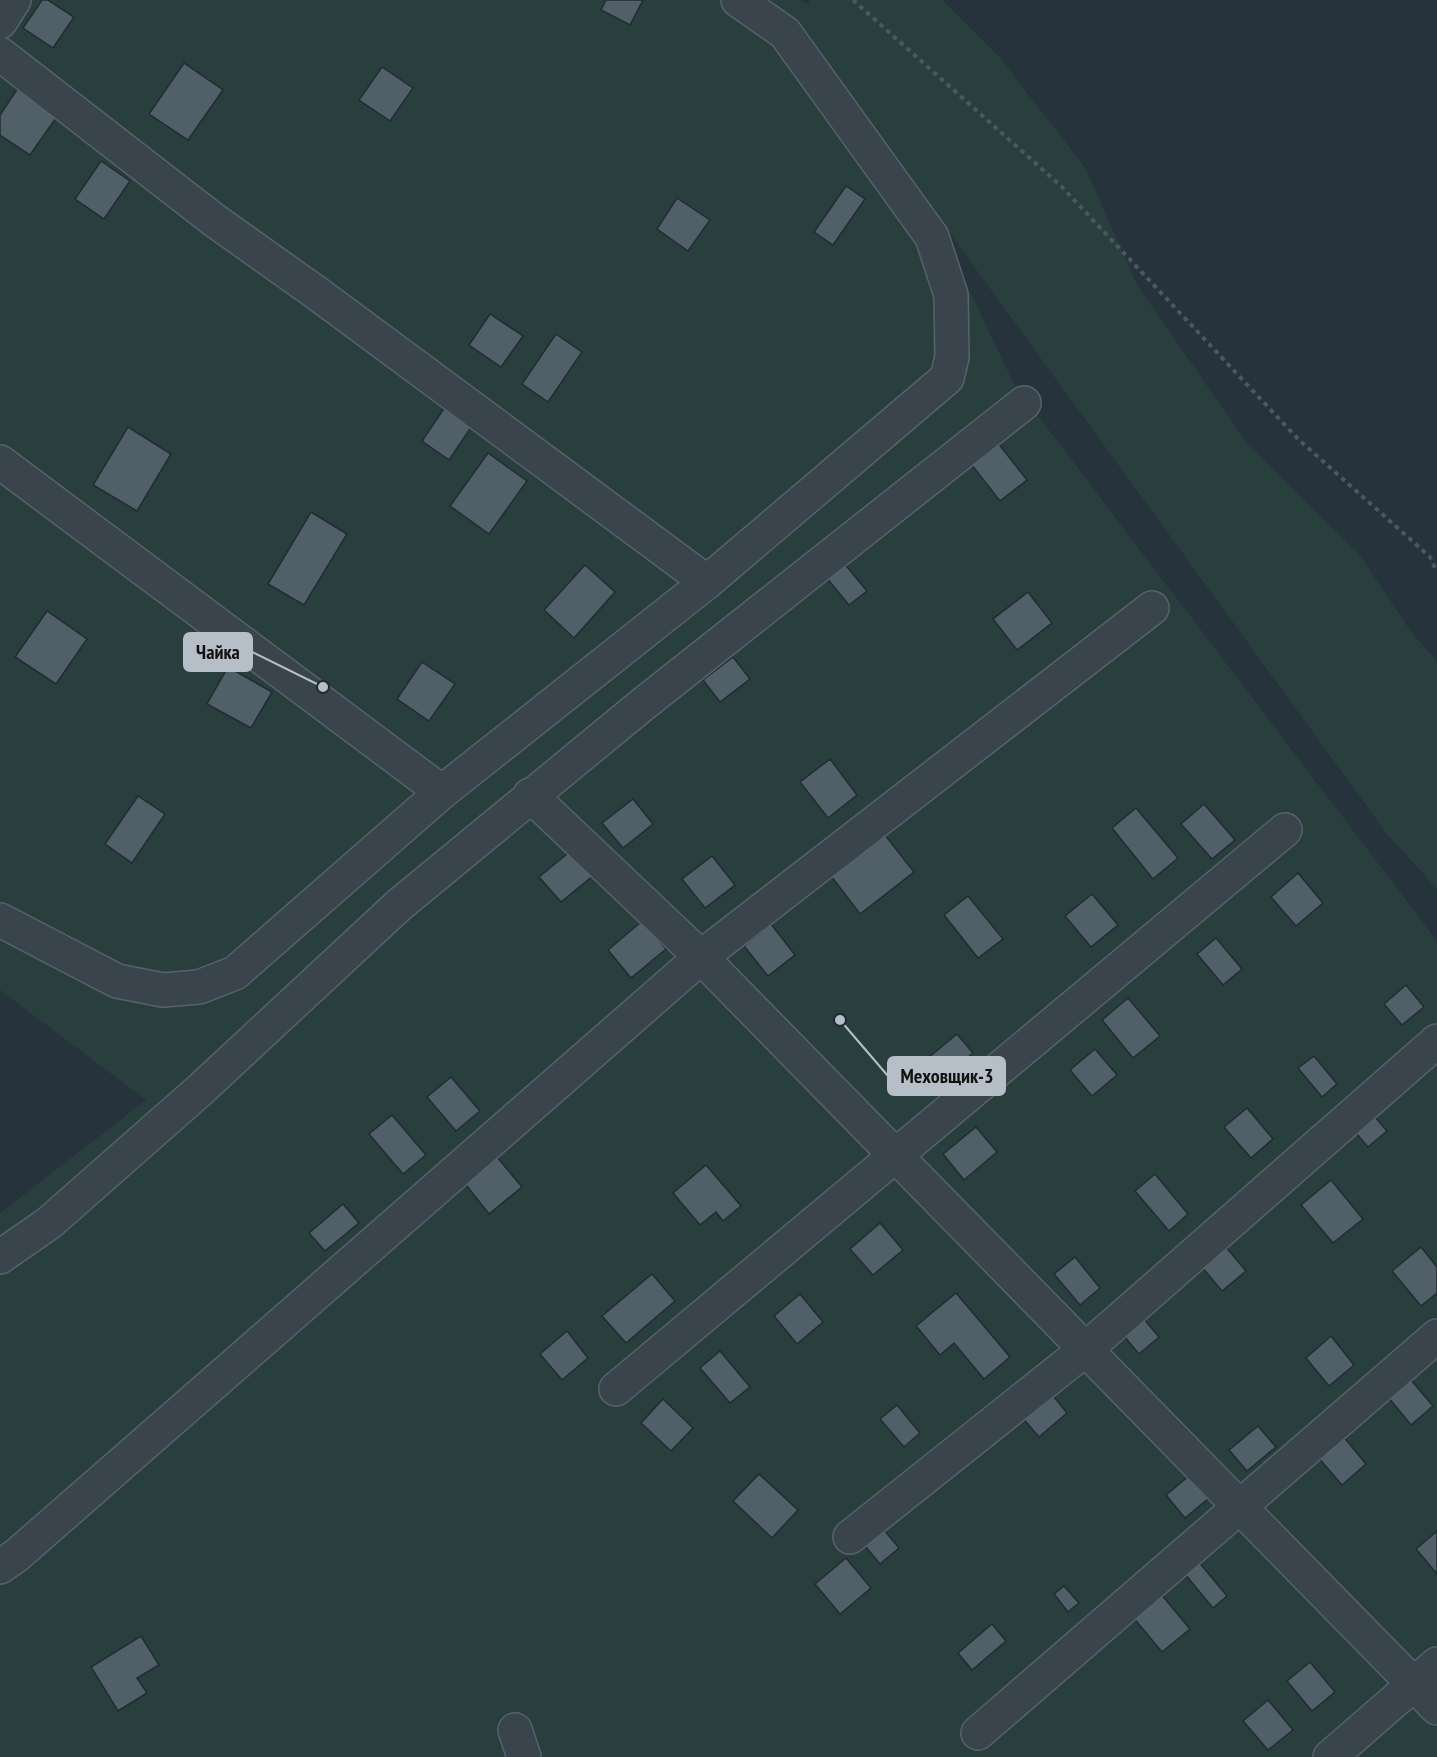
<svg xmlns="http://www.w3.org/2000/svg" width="1437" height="1757" font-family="'PT Sans Narrow',sans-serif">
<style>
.green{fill:#293f3e}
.building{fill:#515f69;stroke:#212b33;stroke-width:1.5}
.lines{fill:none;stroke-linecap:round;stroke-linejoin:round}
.minor-casing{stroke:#58626a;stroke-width:36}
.path{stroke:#485b5b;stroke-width:4;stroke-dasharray:4.5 4.5;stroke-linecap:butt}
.minor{stroke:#3a444c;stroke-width:33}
.leader{fill:none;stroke:#b6bfc7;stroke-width:2}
.callout-dot{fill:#b6bfc7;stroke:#1f2931;stroke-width:2}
.callout{fill:#b6bfc7;stroke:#b6bfc7;stroke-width:2}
.callout-label{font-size:20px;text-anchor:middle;font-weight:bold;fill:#111}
</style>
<rect width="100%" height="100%" fill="#26323c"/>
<!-- green -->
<path class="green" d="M0 0H800L810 5 809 0H942L1002 60 1086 169 1137 285 1249 446 1359 554 1412 633 1437 661V889L1387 834 927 202 1014 384 1437 941V1757H0V1213L146 1100 0 990Z"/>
<!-- building -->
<g class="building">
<path d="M42 0H48L74 17 53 48 23 28Z"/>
<path d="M606 0H643L630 25 601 10Z"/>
<path d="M184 63 223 90 188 140 149 114Z"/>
<path d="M382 67 413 88 390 121 359 100Z"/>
<path d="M18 88 58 115 30 155 0 135V115Z"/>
<path d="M101 161 130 181 104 219 75 199Z"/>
<path d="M846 186 865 199 833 245 814 232Z"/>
<path d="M677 198 710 220 688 251 657 229Z"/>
<path d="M490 314 523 336 501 367 469 345Z"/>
<path d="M556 334 582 352 548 402 522 384Z"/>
<path d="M447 404 474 423 449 460 422 441Z"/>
<path d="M128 427 171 454 137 511 93 485Z"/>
<path d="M998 443 1027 480 1000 501 971 464Z"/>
<path d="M488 453 527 481 489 534 450 506Z"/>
<path d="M311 512 347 534 304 605 268 584Z"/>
<path d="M843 562 867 591 849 605 825 576Z"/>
<path d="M585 565 615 592 574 638 544 610Z"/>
<path d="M1028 592 1052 623 1017 650 993 619Z"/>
<path d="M47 611 87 639 56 684 15 657Z"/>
<path d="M733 657 750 679 720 702 703 680Z"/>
<path d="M422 662 455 684 429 721 397 699Z"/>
<path d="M228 667 272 692 251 728 207 704Z"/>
<path d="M830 759 857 795 828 818 800 782Z"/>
<path d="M138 796 165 814 132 863 105 844Z"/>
<path d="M633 799 653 824 623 848 602 823Z"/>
<path d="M1204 804 1235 840 1212 859 1181 824Z"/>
<path d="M1136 808 1178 858 1153 879 1112 828Z"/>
<path d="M881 830 914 872 860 914 828 872Z"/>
<path d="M573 849 594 875 561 902 539 877Z"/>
<path d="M712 856 735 885 705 908 682 879Z"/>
<path d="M1298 873 1323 903 1296 926 1271 897Z"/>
<path d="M1092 894 1118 925 1091 947 1065 916Z"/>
<path d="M968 896 1003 939 978 958 944 915Z"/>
<path d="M642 921 666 949 631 978 608 950Z"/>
<path d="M771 924 795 955 768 976 744 946Z"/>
<path d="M1216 938 1242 969 1223 985 1197 954Z"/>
<path d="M1406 985 1424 1007 1402 1025 1384 1004Z"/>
<path d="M1128 998 1160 1036 1133 1058 1102 1020Z"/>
<path d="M957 1034 973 1053 934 1086 917 1067Z"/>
<path d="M1095 1049 1117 1075 1092 1096 1070 1070Z"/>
<path d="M1314 1056 1337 1084 1322 1097 1298 1068Z"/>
<path d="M451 1077 480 1111 456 1131 427 1097Z"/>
<path d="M1247 1108 1273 1139 1251 1158 1224 1127Z"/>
<path d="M1369 1110 1387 1131 1368 1147 1350 1126Z"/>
<path d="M392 1115 426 1155 403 1174 369 1134Z"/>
<path d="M976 1127 997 1152 964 1180 943 1154Z"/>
<path d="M491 1150 522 1187 489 1214 459 1176Z"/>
<path d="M706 1165 741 1206 723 1221 716 1212 700 1225 673 1193Z"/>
<path d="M1155 1174 1188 1214 1169 1231 1135 1191Z"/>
<path d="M1331 1180 1363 1219 1333 1243 1301 1205Z"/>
<path d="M343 1204 359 1223 325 1251 309 1233Z"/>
<path d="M880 1223 903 1250 873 1275 850 1249Z"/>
<path d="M1220 1240 1246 1271 1222 1291 1196 1260Z"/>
<path d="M1421 1247 1437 1267V1293L1421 1306 1392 1271Z"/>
<path d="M1075 1257 1100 1288 1080 1305 1054 1274Z"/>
<path d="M652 1274 675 1301 626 1343 602 1316Z"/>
<path d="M956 1293 1010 1357 984 1379 954 1343 940 1355 916 1326Z"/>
<path d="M800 1294 823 1322 797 1344 774 1316Z"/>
<path d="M1139 1313 1159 1337 1139 1354 1119 1330Z"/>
<path d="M567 1331 588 1358 562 1380 540 1354Z"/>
<path d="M1331 1336 1354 1365 1329 1386 1306 1358Z"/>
<path d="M720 1351 750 1387 730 1403 700 1368Z"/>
<path d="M1411 1380 1433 1406 1411 1425 1389 1398Z"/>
<path d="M1050 1392 1067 1413 1039 1437 1021 1416Z"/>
<path d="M663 1399 693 1428 671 1451 641 1423Z"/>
<path d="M897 1405 920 1433 904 1447 880 1419Z"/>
<path d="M1258 1426 1276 1447 1247 1471 1229 1450Z"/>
<path d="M1342 1435 1366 1464 1342 1485 1317 1456Z"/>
<path d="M759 1474 798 1510 772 1538 733 1501Z"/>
<path d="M1189 1476 1209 1498 1185 1518 1166 1495Z"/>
<path d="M884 1530 899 1548 880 1564 865 1546Z"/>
<path d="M1437 1531V1574L1416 1549Z"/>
<path d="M846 1558 871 1588 840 1614 815 1584Z"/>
<path d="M1198 1561 1227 1596 1213 1608 1184 1573Z"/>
<path d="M1064 1586 1079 1603 1068 1612 1054 1594Z"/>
<path d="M1160 1593 1190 1629 1162 1652 1132 1616Z"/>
<path d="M992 1624 1006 1641 972 1670 958 1653Z"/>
<path d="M141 1636 159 1665 137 1678 147 1693 118 1711 91 1667Z"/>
<path d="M1310 1662 1335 1692 1312 1711 1287 1681Z"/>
<path d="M1268 1700 1293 1730 1268 1750 1243 1721Z"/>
</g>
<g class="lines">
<!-- minor casing -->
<g class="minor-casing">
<g id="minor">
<path d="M0 22 14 0"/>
<path d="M0 54 214 220 318 294 707 582"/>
<path d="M0 462 442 792"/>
<path d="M530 795 701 957 1437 1708"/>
<path d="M0 920 117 981 163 990 199 987 235 973 442 792 707 582 947 378 952 357 951 295 932 237 785 33 738 0"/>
<path d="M0 1257 49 1223 200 1090 399 905 642 705 1024 403"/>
<path d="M616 1389 1285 830"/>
<path d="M850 1537 1086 1349 1437 1041"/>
<path d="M0 1567 17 1555 701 957 1152 608"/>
<path d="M515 1730 524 1757"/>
<path d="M978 1733 1437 1336"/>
<path d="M1330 1757 1437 1664"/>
</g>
</g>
<!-- path -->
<path class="path" d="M853 0 1062 187 1298 439 1430 557 1437 572"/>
<!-- minor -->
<use href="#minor" class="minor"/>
</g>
<!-- callouts -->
<path class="leader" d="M323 687L252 652M840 1020L888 1076"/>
<g class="callout-dot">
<circle cx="323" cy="687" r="6"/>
<circle cx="840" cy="1020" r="6"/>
</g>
<g class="callout">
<rect x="184" y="633" width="68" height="38" rx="6"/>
<rect x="888" y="1057" width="117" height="38" rx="6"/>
</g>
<g class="callout-label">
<text x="218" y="659">Чайка</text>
<text x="947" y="1083">Меховщик-3</text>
</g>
</svg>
